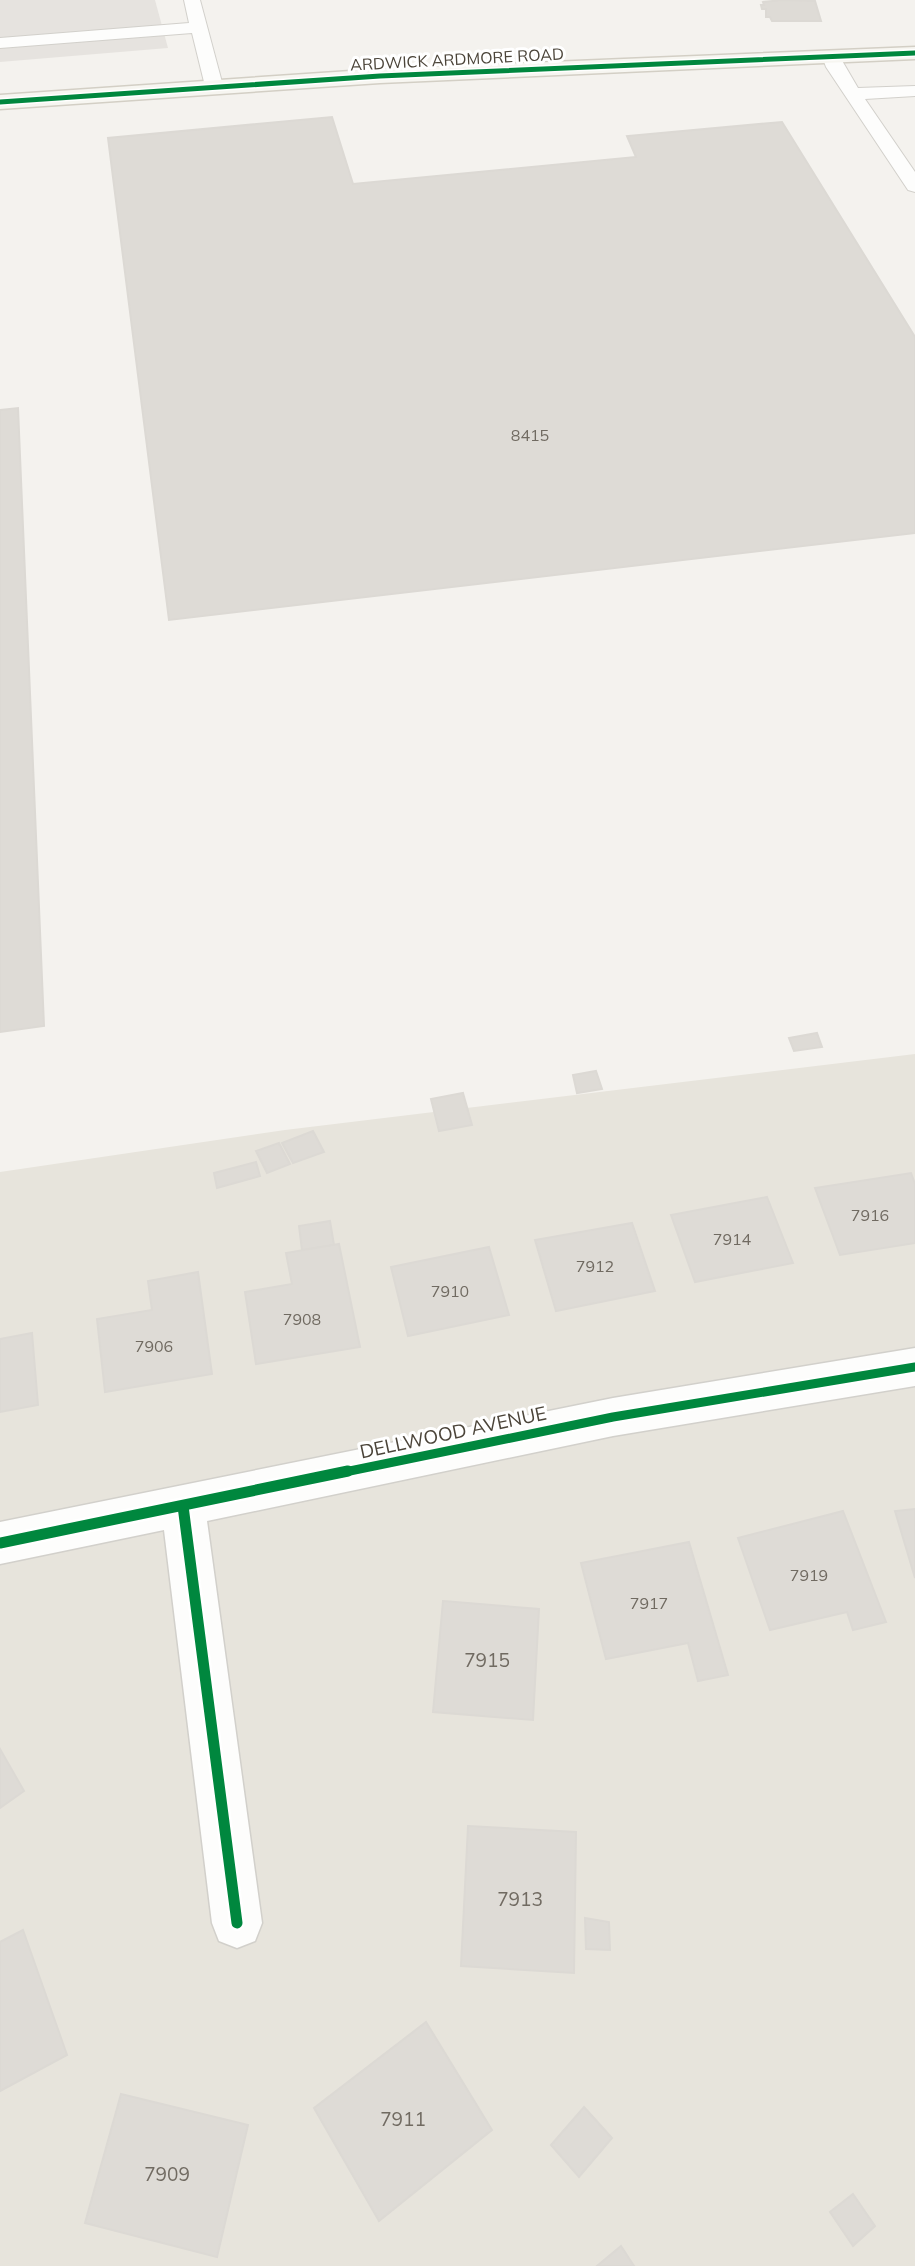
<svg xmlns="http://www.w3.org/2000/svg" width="915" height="2266" font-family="Mulish,sans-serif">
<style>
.residential{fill:#e7e4dc}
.parking{fill:#e6e3df}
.building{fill:#dedbd6;stroke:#dcd9d4;stroke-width:2}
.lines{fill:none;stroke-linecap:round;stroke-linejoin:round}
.service-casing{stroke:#d2d0cb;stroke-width:2}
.minor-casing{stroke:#d2d0cb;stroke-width:3}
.secondary-casing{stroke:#d3cfc5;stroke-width:3}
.service{fill:#fdfdfc;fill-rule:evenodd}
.minor{fill:#fdfdfc;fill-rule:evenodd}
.secondary{fill:#f7f6f1;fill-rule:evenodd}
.cycleway-far2-casing{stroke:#fff;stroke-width:8}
.cycleway-far1-casing{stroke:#fff;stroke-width:13}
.cycleway-casing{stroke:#fff;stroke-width:16}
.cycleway-far2{stroke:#00873e;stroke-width:5}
.cycleway-far1{stroke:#00873e;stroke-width:9}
.cycleway{stroke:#00873e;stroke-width:11}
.labels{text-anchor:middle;stroke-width:6;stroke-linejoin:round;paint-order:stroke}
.far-street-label{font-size:16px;fill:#4b4439;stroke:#fff}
.number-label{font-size:16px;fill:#706a61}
.street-label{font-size:19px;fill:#4b4439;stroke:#fff}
.near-number-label{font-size:19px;fill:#706a61}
</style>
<rect width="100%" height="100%" fill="#f4f2ee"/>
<!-- residential -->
<path class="residential" d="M915 1054V2266H0V1172L285 1130Z"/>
<!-- parking -->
<path class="parking" d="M0 0H155L168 48 0 62Z"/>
<!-- building -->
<g class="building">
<path d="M782 0 815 1 821 21H772L770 17H766V9H762L761 5H764L763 2Z"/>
<path d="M332 117 353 184 636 157 627 136 782 122 915 337V533L169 620 108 138Z"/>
<path d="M18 408 44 1026 0 1032V410Z"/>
<path d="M817 1033 822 1047 794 1051 789 1038Z"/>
<path d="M596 1071 602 1089 577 1093 573 1075Z"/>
<path d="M463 1093 472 1125 439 1131 431 1099Z"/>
<path d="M313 1131 324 1152 293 1163 282 1143Z"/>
<path d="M279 1143 290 1164 267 1173 256 1151Z"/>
<path d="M256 1162 260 1176 217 1188 214 1173Z"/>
<path d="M911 1173 915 1184V1243L840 1255 815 1188Z"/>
<path d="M767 1197 793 1263 695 1282 671 1215Z"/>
<path d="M330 1221 334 1245 302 1250 299 1226Z"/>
<path d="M632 1223 655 1291 556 1311 535 1240Z"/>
<path d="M339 1244 360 1347 256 1364 245 1292 292 1284 286 1253Z"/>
<path d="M489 1247 509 1315 408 1336 391 1267Z"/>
<path d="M198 1272 212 1374 105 1392 97 1319 152 1310 148 1281Z"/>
<path d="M32 1333 38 1405 0 1412V1339Z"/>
<path d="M915 1509V1578L895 1511Z"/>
<path d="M843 1511 886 1622 853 1630 847 1612 770 1630 738 1538Z"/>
<path d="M689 1542 728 1675 698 1681 688 1643 606 1659 581 1563Z"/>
<path d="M443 1601 539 1609 533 1720 433 1712Z"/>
<path d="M0 1749 24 1791 0 1808Z"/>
<path d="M468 1826 576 1832 574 1973 461 1966Z"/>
<path d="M585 1918 609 1922 610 1950 586 1949Z"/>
<path d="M23 1930 67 2055 0 2091V1942Z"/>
<path d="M426 2022 492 2130 379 2221 314 2108Z"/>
<path d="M121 2094 248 2125 217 2257 85 2223Z"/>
<path d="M584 2107 612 2138 579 2177 551 2145Z"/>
<path d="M853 2194 875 2226 853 2246 830 2212Z"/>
<path d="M621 2246 634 2266H597Z"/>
</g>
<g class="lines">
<!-- service casing -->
<g class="service-casing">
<g id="service">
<path d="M184 0H200L223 86 220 90H208L205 86 192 33 0 48V38L189 23Z"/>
<path d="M831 51 837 52 858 88 915 86V96L865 99 915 172V192L908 190 826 67 822 56Z"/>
</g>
</g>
<!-- minor casing -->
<g class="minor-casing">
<path id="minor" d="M915 1348V1386L613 1436 207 1521 262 1923 255 1941 237 1948 219 1941 212 1923 164 1530 0 1564V1522L613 1398Z"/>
</g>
<!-- secondary casing -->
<g class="secondary-casing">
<path id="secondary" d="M915 47V59L380 83 0 109V95L380 69Z"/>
</g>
<!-- service -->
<use href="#service" class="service"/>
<!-- minor -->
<use href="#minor" class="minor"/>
<!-- secondary -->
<use href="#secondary" class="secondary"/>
<!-- cycleway-far2 casing -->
<g class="cycleway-far2-casing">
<path id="cycleway-far2" d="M0 102 380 76 915 53"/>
</g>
<!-- cycleway-far1 casing -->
<g class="cycleway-far1-casing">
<path id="cycleway-far1" d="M340 1473 613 1417 915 1367"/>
</g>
<!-- cycleway casing -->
<g class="cycleway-casing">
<g id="cycleway">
<path d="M183 1506 237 1923"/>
<path d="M0 1543 348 1471"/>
</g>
</g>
<!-- cycleway-far2 -->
<use href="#cycleway-far2" class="cycleway-far2"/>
<!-- cycleway-far1 -->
<use href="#cycleway-far1" class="cycleway-far1"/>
<!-- cycleway -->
<use href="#cycleway" class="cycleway"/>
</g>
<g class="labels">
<!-- far-street labels -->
<g class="far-street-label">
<text transform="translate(457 59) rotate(-3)" y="6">ARDWICK ARDMORE ROAD</text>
</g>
<!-- number labels -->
<g class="number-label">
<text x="530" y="441">8415</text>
<text x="870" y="1221">7916</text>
<text x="732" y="1245">7914</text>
<text x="595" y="1272">7912</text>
<text x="450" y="1297">7910</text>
<text x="302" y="1325">7908</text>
<text x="154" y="1352">7906</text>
<text x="809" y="1581">7919</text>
<text x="649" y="1609">7917</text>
</g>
<!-- street labels -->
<g class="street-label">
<text transform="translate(453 1432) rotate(-12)" y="7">DELLWOOD AVENUE</text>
</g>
<!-- near-number labels -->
<g class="near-number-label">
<text x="487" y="1667">7915</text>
<text x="520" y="1906">7913</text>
<text x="403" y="2126">7911</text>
<text x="167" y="2181">7909</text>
</g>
</g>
</svg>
